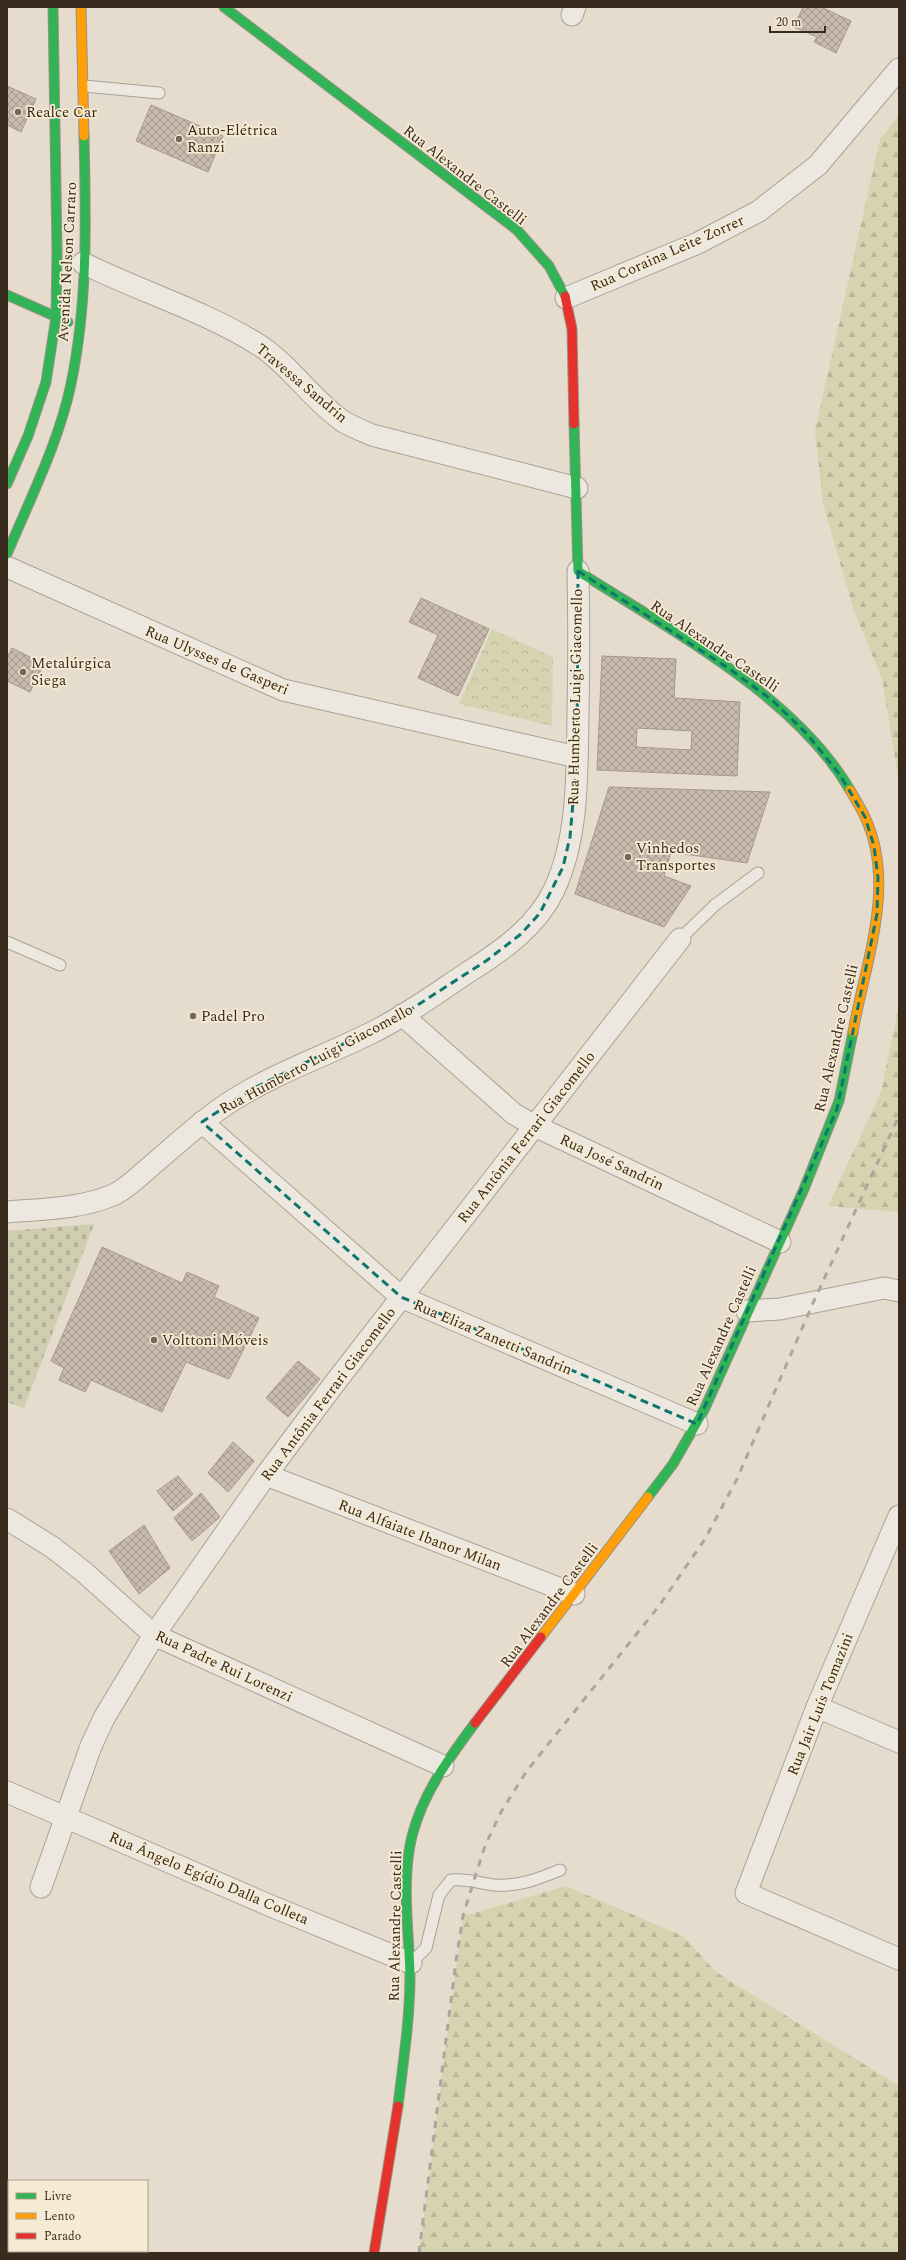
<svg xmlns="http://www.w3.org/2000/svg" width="906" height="2260" font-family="Spectral,serif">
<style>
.forest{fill:url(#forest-firs)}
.cemetery{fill:url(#cemetery-stones)}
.park{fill:url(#park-crowns)}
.building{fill:url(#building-cross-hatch);stroke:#a5988d;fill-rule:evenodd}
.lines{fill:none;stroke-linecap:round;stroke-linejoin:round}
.lane-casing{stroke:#aaa196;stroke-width:13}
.street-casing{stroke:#aaa196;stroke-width:23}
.fast-casing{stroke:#9a9186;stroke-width:11}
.slow-casing{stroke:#9a9186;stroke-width:11}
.jam-casing{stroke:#9a9186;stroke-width:11}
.lane{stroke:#ede8df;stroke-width:11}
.street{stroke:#ede8df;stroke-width:21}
.fast{stroke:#30b455;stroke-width:9}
.slow{stroke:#ff9f0a;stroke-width:9}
.jam{stroke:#e5322d;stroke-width:9}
.rail{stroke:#aca69f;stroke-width:3;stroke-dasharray:7 7;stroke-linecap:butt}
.marked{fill:none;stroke:#0f766e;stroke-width:3;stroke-dasharray:8 5;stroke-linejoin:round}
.poi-dot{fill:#75685c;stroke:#f6ead3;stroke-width:1.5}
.labels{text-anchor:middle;stroke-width:3.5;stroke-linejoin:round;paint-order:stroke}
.poi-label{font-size:15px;fill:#392a1e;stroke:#f6ead3;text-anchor:start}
.street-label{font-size:15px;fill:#392a1e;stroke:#f6ead3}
</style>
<defs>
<pattern id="forest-firs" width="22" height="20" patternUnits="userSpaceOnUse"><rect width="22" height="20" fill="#d6d4b0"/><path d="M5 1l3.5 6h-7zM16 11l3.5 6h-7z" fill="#b8b697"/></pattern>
<pattern id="cemetery-stones" width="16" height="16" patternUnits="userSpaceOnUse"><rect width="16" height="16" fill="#d0ceb0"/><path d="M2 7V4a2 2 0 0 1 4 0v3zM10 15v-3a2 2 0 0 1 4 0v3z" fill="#b3b197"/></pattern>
<pattern id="park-crowns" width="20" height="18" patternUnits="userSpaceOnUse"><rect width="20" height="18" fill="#d6d4b0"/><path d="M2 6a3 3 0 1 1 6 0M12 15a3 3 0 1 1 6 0" fill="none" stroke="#b8b697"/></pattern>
<pattern id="building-cross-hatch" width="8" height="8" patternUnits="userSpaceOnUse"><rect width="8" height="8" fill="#c9baae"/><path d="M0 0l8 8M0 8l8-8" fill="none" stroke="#a4978d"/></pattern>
</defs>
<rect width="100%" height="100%" fill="#e5dcce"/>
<!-- forest -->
<g class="forest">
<path d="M899 115V782L882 679 854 611 823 504 815 431 880 139Z"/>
<path d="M899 1005V1212L828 1206 881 1092Z"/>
<path d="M566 1886 683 1936 716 1972 899 2086V2253H419L463 1916Z"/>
</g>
<!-- cemetery -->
<path class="cemetery" d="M94 1224 24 1408 7 1402V1231Z"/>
<!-- park -->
<path class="park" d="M492 629 553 657 552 726 459 704Z"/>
<!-- building -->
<g class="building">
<path d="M803 7H821L851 21 836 53 814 42 817 37 794 27Z"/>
<path d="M7 86 36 99 21 132 7 125Z"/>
<path d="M151 105 223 136 208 172 136 141Z"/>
<path d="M421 598 489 629 458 696 418 678 438 635 409 622Z"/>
<path d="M12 648 44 664 30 692 7 681V658Z"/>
<path d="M602 656 676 659 674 698 740 702 737 776 597 770ZM637 728 692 731 691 750 636 747Z"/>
<path d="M609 787 770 792 747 863 671 852 664 876 691 886 664 927 575 894Z"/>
<path d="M102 1247 182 1283 187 1272 219 1286 214 1297 259 1318 229 1379 186 1362 162 1412 91 1380 85 1392 59 1380 64 1368 51 1361Z"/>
<path d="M298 1361 320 1379 288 1417 266 1398Z"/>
<path d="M233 1442 254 1461 228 1492 208 1473Z"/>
<path d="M178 1476 193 1494 173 1511 157 1491Z"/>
<path d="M201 1493 220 1517 192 1541 174 1518Z"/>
<path d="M144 1525 170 1568 139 1594 109 1551Z"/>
</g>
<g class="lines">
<!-- lane casing -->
<g class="lane-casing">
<g id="lane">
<path d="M84 86 159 93"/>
<path d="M680 939 715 905 758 873"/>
<path d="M7 942 60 965"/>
<path d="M411 1963 426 1948 439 1895 451 1880C467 1878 478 1883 494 1885 518 1887 538 1879 560 1870"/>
</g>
</g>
<!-- street casing -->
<g class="street-casing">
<g id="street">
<path d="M572 15 575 7"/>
<path d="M83 263C141 292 203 310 259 345 291 366 313 401 344 422 353 427 363 431 372 435L577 488"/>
<path d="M566 298 698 243 759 211 818 165 899 69"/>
<path d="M7 567 283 690 577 757"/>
<path d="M402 1015 514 1114 535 1126 780 1242"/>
<path d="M202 1122 401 1297 697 1424"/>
<path d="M7 1212C42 1209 80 1209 113 1195 127 1189 139 1176 151 1166 176 1145 200 1122 227 1104 272 1074 323 1057 371 1033 406 1016 438 992 470 971 503 950 537 926 554 890 579 837 577 771 578 713 579 666 579 618 578 571"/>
<path d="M747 1311 780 1309 884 1288 899 1291"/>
<path d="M266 1475 574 1594"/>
<path d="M899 1516 817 1707 746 1893 899 1959"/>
<path d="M7 1519 52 1547 84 1572 154 1635 443 1766"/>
<path d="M817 1707 899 1742"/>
<path d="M7 1792 271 1906 411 1963"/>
<path d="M41 1887 91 1746 104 1718 154 1635 266 1475 334 1384 680 939"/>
</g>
</g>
<!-- fast casing -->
<g class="fast-casing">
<g id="fast">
<path d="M224 7 517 230 549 266 565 296"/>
<path d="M7 295 68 322"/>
<path d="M574 424 578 571C668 629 795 695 850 790"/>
<path d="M7 484 28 436 46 382 56 317 57 252 53 7"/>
<path d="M7 554C30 499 59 442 71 384 88 303 86 218 84 136"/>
<path d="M648 1497 673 1464 704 1410 804 1189 839 1101 853 1032"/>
<path d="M398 2106C403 2063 410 2019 410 1976 409 1930 401 1881 412 1836 423 1793 449 1758 475 1723"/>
</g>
</g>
<!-- slow casing -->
<g class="slow-casing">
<g id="slow">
<path d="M81 7 84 136"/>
<path d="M850 790C855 799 861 808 865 817 897 885 865 963 853 1032"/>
<path d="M541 1637 648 1497"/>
</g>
</g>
<!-- jam casing -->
<g class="jam-casing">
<g id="jam">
<path d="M565 296 572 329 574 424"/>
<path d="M475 1723 541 1637"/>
<path d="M374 2253 398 2106"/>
</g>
</g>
<!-- lane -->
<use href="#lane" class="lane"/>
<!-- street -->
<use href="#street" class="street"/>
<!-- fast -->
<use href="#fast" class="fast"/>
<!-- slow -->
<use href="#slow" class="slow"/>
<!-- jam -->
<use href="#jam" class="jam"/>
<!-- rail -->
<path class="rail" d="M419 2253 456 1961 463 1916 474 1880 485 1846 501 1812 526 1772 659 1606 705 1539 737 1479 813 1303 899 1116"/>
</g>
<!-- marked area -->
<path class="marked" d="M578 571 728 668 772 700 807 734 840 775 865 817 874 846 878 878 877 914 837 1109 697 1424 401 1297 202 1122 254 1088 402 1015 486 961 521 934 540 913 563 867 570 837 577 757Z"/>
<!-- markers -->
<g class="poi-dot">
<circle cx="18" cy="112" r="4"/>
<circle cx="179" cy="139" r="4"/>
<circle cx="23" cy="672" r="4"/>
<circle cx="628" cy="857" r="4"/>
<circle cx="193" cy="1016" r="4"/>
<circle cx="154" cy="1340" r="4"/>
</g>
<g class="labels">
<!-- poi labels -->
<g class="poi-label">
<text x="26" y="117">Realce Car</text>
<text x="187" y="135">Auto-Elétrica<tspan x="187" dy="17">Ranzi</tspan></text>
<text x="31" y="668">Metalúrgica<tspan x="31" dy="17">Siega</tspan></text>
<text x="636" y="853">Vinhedos<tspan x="636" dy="17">Transportes</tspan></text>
<text x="201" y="1021">Padel Pro</text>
<text x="162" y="1345">Volttoni Móveis</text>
</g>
<!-- street labels -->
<g class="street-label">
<text transform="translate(465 175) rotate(38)" y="5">Rua Alexandre Castelli</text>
<text transform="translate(667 253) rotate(-24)" y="5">Rua Coraina Leite Zorrer</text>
<text transform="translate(67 262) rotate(-87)" y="5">Avenida Nelson Carraro</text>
<text transform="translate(302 383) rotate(40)" y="5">Travessa Sandrin</text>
<text transform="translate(715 646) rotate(34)" y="5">Rua Alexandre Castelli</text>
<text transform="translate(217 660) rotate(23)" y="5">Rua Ulysses de Gasperi</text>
<text transform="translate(575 697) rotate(-89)" y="5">Rua Humberto Luigi Giacomello</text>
<text transform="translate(836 1038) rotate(-77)" y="5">Rua Alexandre Castelli</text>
<text transform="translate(316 1059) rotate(-28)" y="5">Rua Humberto Luigi Giacomello</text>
<text transform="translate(526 1137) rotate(-52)" y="5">Rua Antônia Ferrari Giacomello</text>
<text transform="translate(612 1162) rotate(25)" y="5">Rua José Sandrin</text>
<text transform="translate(721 1336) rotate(-66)" y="5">Rua Alexandre Castelli</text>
<text transform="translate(493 1337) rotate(23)" y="5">Rua Eliza Zanetti Sandrin</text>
<text transform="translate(328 1394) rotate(-53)" y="5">Rua Antônia Ferrari Giacomello</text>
<text transform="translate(420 1535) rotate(21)" y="5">Rua Alfaiate Ibanor Milan</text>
<text transform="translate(549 1605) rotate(-53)" y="5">Rua Alexandre Castelli</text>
<text transform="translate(224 1666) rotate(25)" y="5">Rua Padre Rui Lorenzi</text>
<text transform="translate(820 1704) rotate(-68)" y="5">Rua Jair Luís Tomazini</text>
<text transform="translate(209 1878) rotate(23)" y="5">Rua Ângelo Egídio Dalla Colleta</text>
<text transform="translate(395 1926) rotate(-89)" y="5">Rua Alexandre Castelli</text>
</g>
</g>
<!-- border -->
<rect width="906" height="2260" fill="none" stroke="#392a1e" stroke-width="16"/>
<!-- legend -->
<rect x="8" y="2180" width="140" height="72" fill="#f6ead3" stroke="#aa9d8b"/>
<rect x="16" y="2193" width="20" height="6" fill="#30b455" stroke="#aa9d8b"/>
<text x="44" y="2200" font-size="12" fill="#392a1e">Livre</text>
<rect x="16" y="2213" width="20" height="6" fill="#ff9f0a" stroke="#aa9d8b"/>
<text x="44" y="2220" font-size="12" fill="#392a1e">Lento</text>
<rect x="16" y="2233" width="20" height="6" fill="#e5322d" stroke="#aa9d8b"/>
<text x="44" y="2240" font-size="12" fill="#392a1e">Parado</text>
<!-- scale -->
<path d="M770 26v6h55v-6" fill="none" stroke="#392a1e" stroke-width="2"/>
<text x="776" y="26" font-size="12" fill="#392a1e" stroke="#f6ead3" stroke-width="3" paint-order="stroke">20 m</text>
</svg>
